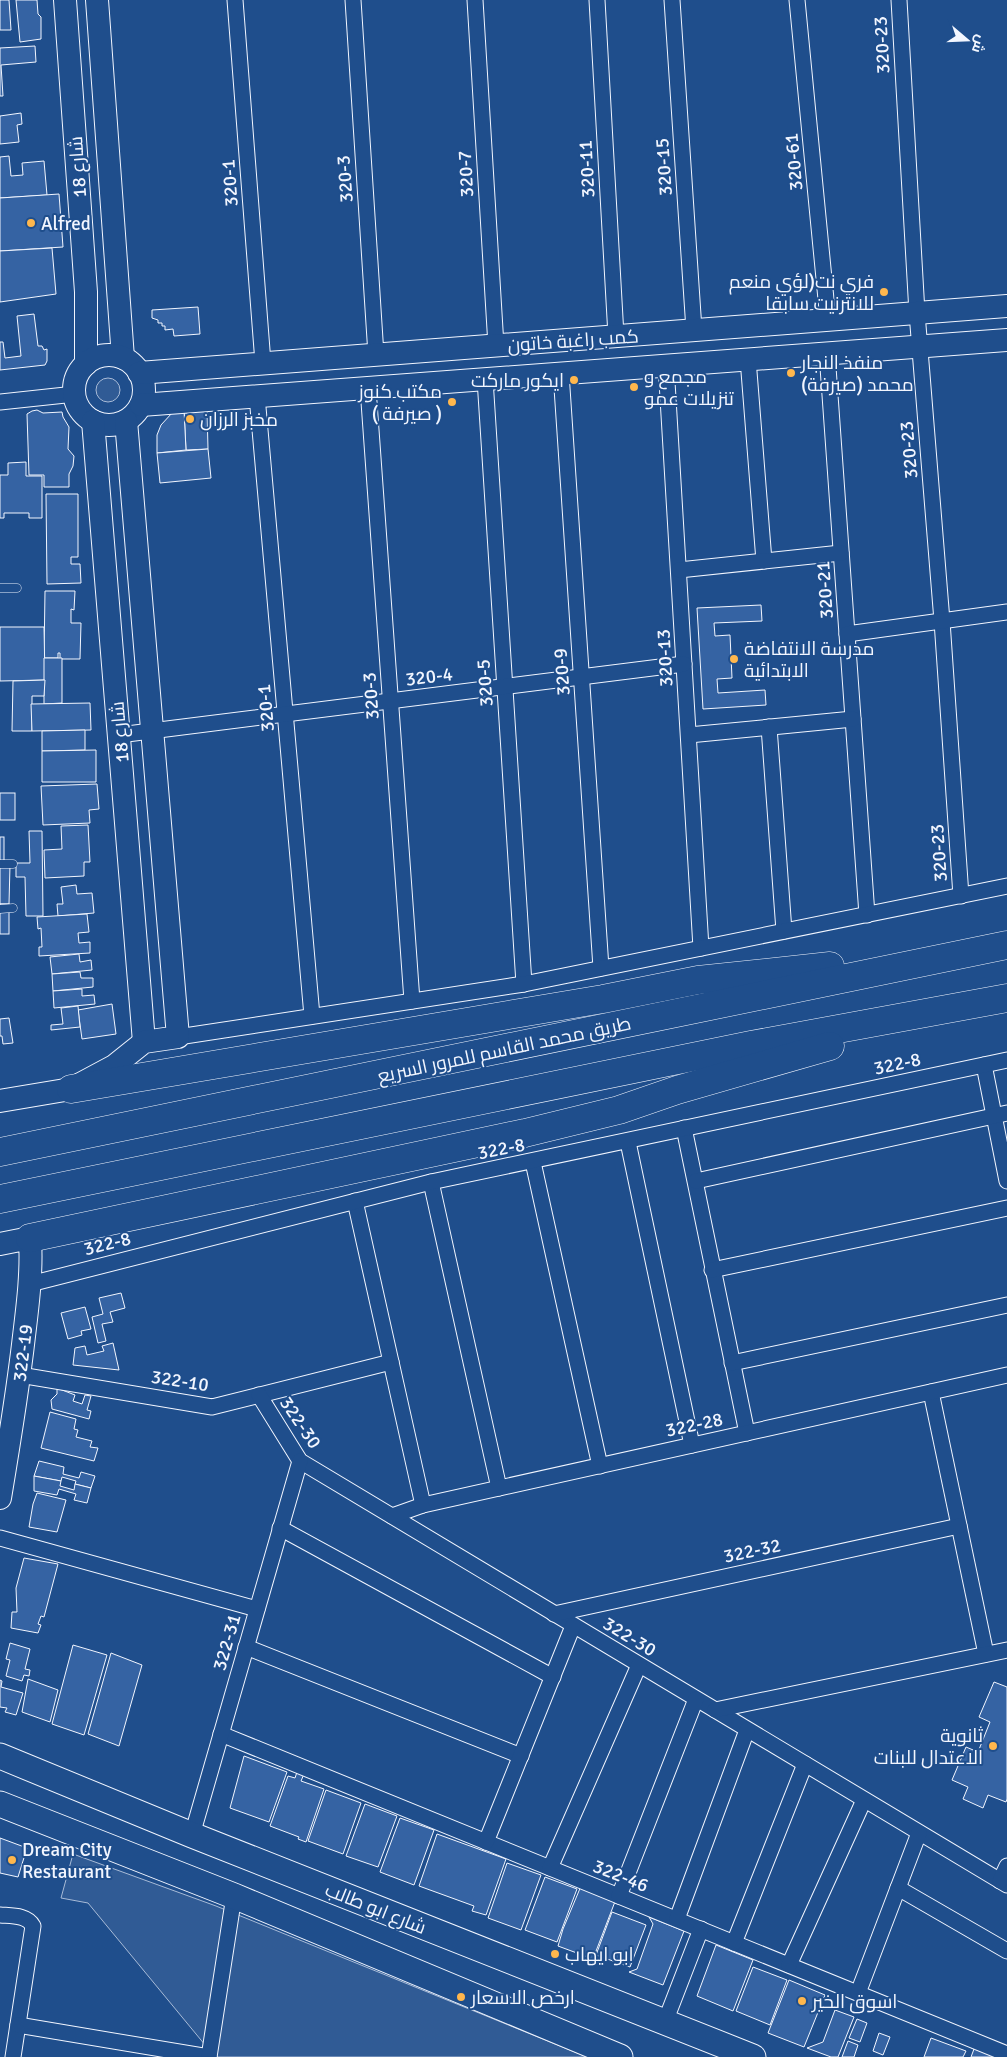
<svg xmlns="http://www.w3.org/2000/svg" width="1007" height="2057" font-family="Signika,Cairo,sans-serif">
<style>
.built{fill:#305b95;stroke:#a8bbd7}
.building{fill:#3563a3;stroke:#f2f6ff}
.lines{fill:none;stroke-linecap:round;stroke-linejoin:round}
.lane-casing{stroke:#f2f6ff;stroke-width:9}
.street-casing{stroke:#f2f6ff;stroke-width:17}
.secondary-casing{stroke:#f2f6ff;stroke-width:24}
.primary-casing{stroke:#f2f6ff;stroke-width:27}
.highway-casing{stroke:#f2f6ff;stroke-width:29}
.lane{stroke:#1f4e8c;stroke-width:8}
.street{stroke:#1f4e8c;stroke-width:15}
.secondary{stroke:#1f4e8c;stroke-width:22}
.primary{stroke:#1f4e8c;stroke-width:25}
.highway{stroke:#1f4e8c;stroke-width:28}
.poi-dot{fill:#ffb74d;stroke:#1f4e8c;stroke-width:2}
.labels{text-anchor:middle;stroke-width:4;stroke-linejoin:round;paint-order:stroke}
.street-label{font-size:19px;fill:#f2f6ff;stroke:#1f4e8c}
.poi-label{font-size:19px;fill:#f2f6ff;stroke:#1f4e8c;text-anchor:start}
</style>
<rect width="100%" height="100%" fill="#1f4e8c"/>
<!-- built -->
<g class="built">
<circle cx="108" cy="390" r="12"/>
<path d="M73 1854 216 1906 587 2057H215L88 1903 61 1898Z"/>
</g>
<!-- building -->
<g class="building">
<path d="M0 0H9L11 30H0Z"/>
<path d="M16 0H37L38 14 41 17V39L20 42Z"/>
<path d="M35 46 36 62 1 65 3 96H0V48Z"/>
<path d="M21 113 22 124 17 125 19 142 0 144V116Z"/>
<path d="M9 156 11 176 23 175 22 163 44 161 47 195 0 198V157Z"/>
<path d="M59 194 63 247 0 251V198Z"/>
<path d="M52 248 56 294 0 302V251Z"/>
<path d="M198 307 200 334 174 336 173 329 165 330V326H162V323H158V320L152 318V310Z"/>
<path d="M34 314 38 346H42L44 350 47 349V361L45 365 0 370V342H3L5 358 21 356 17 316Z"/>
<path d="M207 409 208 449 186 450 184 410Z"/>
<path d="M37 410 43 413 62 412 63 417 69 427 68 449 74 456 73 466 69 474V487H44V475H29L27 414 32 411Z"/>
<path d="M184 410 186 450 157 453V435L161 425 172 413Z"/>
<path d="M208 449 211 478 160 483 157 453Z"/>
<path d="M26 462V476H42V518H29V513H4V518H0V475H8V463Z"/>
<path d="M46 494H78V557H71V564H80L81 583 47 584Z"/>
<path d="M45 591H75L74 610 71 609V623H81L80 659H60V653H58V658H44Z"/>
<path d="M761 605 762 621 714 623 715 636 730 635 732 678 717 679 718 693 765 690 766 705 703 709 697 608Z"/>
<path d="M0 627H44L45 680 0 681Z"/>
<path d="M44 658H62V703L44 704Z"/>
<path d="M45 680 44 696H32V731H12L13 681Z"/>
<path d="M90 703 91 730 32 731 31 704Z"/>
<path d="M85 730V750L42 751V731Z"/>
<path d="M96 750V782H42V751Z"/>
<path d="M97 784 99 809 89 810 90 823 43 825 41 786Z"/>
<rect x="0" y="793" width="15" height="27"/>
<path d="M88 825 90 862H84V876L45 878 44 850 62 849 61 826Z"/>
<path d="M29 831H42L43 916H26L25 877H16V863H30Z"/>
<rect x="0" y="837" width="4" height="26"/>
<path d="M0 865H10L9 904H0Z"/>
<path d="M76 885 77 894 92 893 94 913 58 916 57 904H63L61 887Z"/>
<rect x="0" y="904" width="9" height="30"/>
<path d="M87 914 89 932 78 933 79 943 90 942V953L39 956V947H42L41 928 38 929 37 917Z"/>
<path d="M79 954 80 962 91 960 92 970 52 974 50 957Z"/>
<path d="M80 972 81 978H93V987L53 991 52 974Z"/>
<path d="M82 989V996L94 995 95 1004 54 1008 53 991Z"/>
<path d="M112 1004 116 1034 82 1039 78 1010Z"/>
<path d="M78 1006 80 1027 51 1030V1025L63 1024 61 1008Z"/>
<path d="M9 1018 13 1043 3 1044 2 1036H0V1019Z"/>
<path d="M121 1293 125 1308 110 1312 113 1322 102 1324 106 1341 98 1343 92 1317 103 1314 99 1298Z"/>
<path d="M85 1307 91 1329 81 1331 82 1335 68 1339 61 1313Z"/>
<path d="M113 1343 119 1370 73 1365 75 1348 85 1346 87 1355 104 1351 102 1346Z"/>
<path d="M57 1388 75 1395 73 1401 82 1404 85 1395 91 1396 87 1410 91 1411 89 1419 52 1409 51 1400 57 1394Z"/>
<path d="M50 1412 76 1419 74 1429 78 1430 76 1437 92 1441 90 1447 98 1448 94 1461 41 1448Z"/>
<path d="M39 1461 64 1467 63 1474 79 1478 81 1472 95 1476 91 1488 75 1484 76 1481 62 1477 61 1481 34 1476Z"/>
<path d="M34 1476 61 1481 60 1486 74 1490 75 1484 91 1488 87 1503 74 1500 76 1494 59 1489 57 1495 34 1491Z"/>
<path d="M37 1493 66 1500 57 1532 29 1527 33 1504Z"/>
<path d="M24 1558 58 1564 44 1617 41 1616 38 1624 41 1625 38 1633 11 1628 12 1612H17L16 1588Z"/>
<path d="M10 1643 30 1649 25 1669 30 1670 29 1676 24 1675 22 1681 6 1676 10 1660 6 1659Z"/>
<path d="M73 1645 107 1655 84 1735 52 1724Z"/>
<path d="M111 1653 142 1665 119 1746 88 1734Z"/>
<path d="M28 1679 58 1690 50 1722 22 1712Z"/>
<path d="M0 1680 2 1681 1 1687 23 1693 16 1715 5 1712 7 1708 0 1707Z"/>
<path d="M994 1682 1007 1687V1799L1006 1802 988 1795 983 1808 963 1799 968 1787 952 1780 966 1747 978 1752 990 1722 979 1717Z"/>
<path d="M244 1756 287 1772 269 1822 230 1808Z"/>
<path d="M297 1772 304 1774 301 1781 324 1789 306 1842 298 1839 299 1837 270 1826 288 1776 295 1778Z"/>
<path d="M326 1790 361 1803 343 1854 308 1841Z"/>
<path d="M365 1804 397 1816 378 1867 346 1856Z"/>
<path d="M400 1818 434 1830 414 1885 380 1872Z"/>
<path d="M437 1834 506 1859 486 1915 472 1911 474 1906 419 1886Z"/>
<path d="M0 1838 27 1848 18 1877 0 1873Z"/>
<path d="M507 1863 541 1875 521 1930 488 1918Z"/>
<path d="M545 1877 577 1889 557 1942 525 1930Z"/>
<path d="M581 1886 616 1899 593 1959 558 1946 563 1929Z"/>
<path d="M612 1912 646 1925 630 1967 596 1955Z"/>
<path d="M649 1917 684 1931 663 1985 629 1972 637 1969 653 1924Z"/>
<path d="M716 1945 753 1960 733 2011 697 1996Z"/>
<path d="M753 1967 787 1980 770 2025 736 2011Z"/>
<path d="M789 1980 825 1995 804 2047 768 2033Z"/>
<path d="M835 2010 854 2017 838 2057H831L807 2048 823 2042Z"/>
<path d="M857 2019 867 2023 860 2042 849 2038Z"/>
<path d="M879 2033 890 2037 883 2055 873 2051Z"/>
<path d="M931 2038 966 2051 963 2057H924Z"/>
<path d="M848 2041 858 2045 854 2057H842Z"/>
<path d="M971 2044 1003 2057H971L974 2049 970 2047Z"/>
</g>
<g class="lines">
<!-- lane casing -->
<g class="lane-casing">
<g id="lane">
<path d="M0 588H17"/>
<path d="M0 864H13"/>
<path d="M0 909 13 908"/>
</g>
</g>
<!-- street casing -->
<g class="street-casing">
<g id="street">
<path d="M235 0 263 363"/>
<path d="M353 0 376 355"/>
<path d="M475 0 496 346"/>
<path d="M597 0 616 336"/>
<path d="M672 0 694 330"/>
<path d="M797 0 828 320"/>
<path d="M899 0 917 313 942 621 961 896"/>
<path d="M827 353 867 915"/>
<path d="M748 359 764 561"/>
<path d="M666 365 701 948"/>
<path d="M561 373 601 968"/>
<path d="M485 379 524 984"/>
<path d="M368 388 412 1001"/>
<path d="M257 396 312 1016"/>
<path d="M0 402 75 394"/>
<path d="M679 570 841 553"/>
<path d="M847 634 1007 612"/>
<path d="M769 727 784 931"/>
<path d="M119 735 684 664"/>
<path d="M689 735 853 719"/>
<path d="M178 1037 524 984 1007 886"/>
<path d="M984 1065 1007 1181"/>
<path d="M684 1128 747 1433"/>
<path d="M628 1142 692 1445"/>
<path d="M533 1162 600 1466"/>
<path d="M696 1181 1007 1113"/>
<path d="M431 1182 499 1488"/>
<path d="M355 1201 423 1505"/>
<path d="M712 1270 1007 1208"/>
<path d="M30 1284 431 1182 1007 1060"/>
<path d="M732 1363 1007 1305"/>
<path d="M20 1375 212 1407 391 1362"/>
<path d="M931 1392 986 1654"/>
<path d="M259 1395 300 1461 1007 1885"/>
<path d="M392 1516 423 1505 1007 1375"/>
<path d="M280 1528 553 1677"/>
<path d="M0 1538 257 1609"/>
<path d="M554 1614 959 1526"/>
<path d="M246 1647 521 1756"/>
<path d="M715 1710 1007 1650"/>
<path d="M221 1734 1007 2054"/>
<path d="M192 1835 300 1461"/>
<path d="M486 1842 573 1626"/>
<path d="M550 1868 639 1665"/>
<path d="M1000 1881 1007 1866"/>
<path d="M898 1888 1007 1951"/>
<path d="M619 1896 696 1699"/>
<path d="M0 1915C12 1916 27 1915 33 1926L13 2057"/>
<path d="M677 1919 747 1730"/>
<path d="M734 1943 805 1764"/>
<path d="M789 1965 864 1800"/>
<path d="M858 1993 919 1833"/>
<path d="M665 2022 701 1929"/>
<path d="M18 2025 209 2057"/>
<path d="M209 2057 234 1896"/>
</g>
</g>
<!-- secondary casing -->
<g class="secondary-casing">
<g id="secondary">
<path d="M65 0 86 292V364"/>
<path d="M97 0 123 358"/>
<circle cx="109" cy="390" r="35"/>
<path d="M139 373 1007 306"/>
<path d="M141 405 1007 340"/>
<path d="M93 421 144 1042"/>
<path d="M0 1101 71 1089 114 1066 144 1042 178 1037 126 421"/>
<path d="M0 1244 30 1238C32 1271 28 1303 24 1336 18 1390 9 1444 0 1498"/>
</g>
</g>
<!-- primary casing -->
<g class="primary-casing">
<g id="primary">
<path d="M0 1756 192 1835 753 2057"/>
<path d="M0 1804 234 1896 620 2057"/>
</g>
</g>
<!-- highway casing -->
<g class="highway-casing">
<g id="highway">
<path d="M71 1089 603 999 698 980 830 966"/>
<path d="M0 1152 1007 945"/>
<path d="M0 1199 751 1045 1007 998"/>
<path d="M30 1238 525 1133 619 1110 677 1090 830 1046"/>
</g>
</g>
<!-- lane -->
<use href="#lane" class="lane"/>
<!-- street -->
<use href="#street" class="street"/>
<!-- secondary -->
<use href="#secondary" class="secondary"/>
<!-- primary -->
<use href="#primary" class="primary"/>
<!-- highway -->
<use href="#highway" class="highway"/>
</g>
<!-- markers -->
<g class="poi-dot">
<circle cx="31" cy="223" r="5"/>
<circle cx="884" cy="292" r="5"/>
<circle cx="791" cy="373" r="5"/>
<circle cx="574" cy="380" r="5"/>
<circle cx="634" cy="387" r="5"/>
<circle cx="452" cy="402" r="5"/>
<circle cx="190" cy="419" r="5"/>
<circle cx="734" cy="659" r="5"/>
<circle cx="993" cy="1746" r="5"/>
<circle cx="12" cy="1860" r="5"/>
<circle cx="555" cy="1954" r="5"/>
<circle cx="461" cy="1997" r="5"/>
<circle cx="802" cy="2001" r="5"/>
</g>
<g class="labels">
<!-- street labels -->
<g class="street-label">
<text transform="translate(881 45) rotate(-93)" y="7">320-23</text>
<text transform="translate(793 162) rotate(-95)" y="7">320-61</text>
<text transform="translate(77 167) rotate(-94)" y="7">شارع 18</text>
<text transform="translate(663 167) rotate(-94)" y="7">320-15</text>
<text transform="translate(586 169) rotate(-93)" y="7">320-11</text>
<text transform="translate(465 174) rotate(-93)" y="7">320-7</text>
<text transform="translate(344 179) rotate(-94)" y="7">320-3</text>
<text transform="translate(229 183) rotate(-94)" y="7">320-1</text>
<text transform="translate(573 340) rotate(-4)" y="7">كمب راغبة خاتون</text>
<text transform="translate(908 450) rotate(-95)" y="7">320-23</text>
<text transform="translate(824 590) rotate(-94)" y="7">320-21</text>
<text transform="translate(664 658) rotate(-93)" y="7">320-13</text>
<text transform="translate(561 672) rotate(-94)" y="7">320-9</text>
<text transform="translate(429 676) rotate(-7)" y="7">320-4</text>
<text transform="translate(484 683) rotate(-94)" y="7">320-5</text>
<text transform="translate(370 696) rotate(-94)" y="7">320-3</text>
<text transform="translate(265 708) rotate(-95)" y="7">320-1</text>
<text transform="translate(119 732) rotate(-95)" y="7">شارع 18</text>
<text transform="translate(938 853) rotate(-94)" y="7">320-23</text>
<text transform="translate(504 1049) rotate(-12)" y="7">طريق محمد القاسم للمرور السريع</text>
<text transform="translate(897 1063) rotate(-12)" y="7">322-8</text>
<text transform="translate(501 1148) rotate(-11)" y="7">322-8</text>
<text transform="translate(107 1243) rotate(-14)" y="7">322-8</text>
<text transform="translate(22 1353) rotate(-83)" y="7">322-19</text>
<text transform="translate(180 1380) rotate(9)" y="7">322-10</text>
<text transform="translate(301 1422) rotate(56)" y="7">322-30</text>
<text transform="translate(694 1424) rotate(-12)" y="7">322-28</text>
<text transform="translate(752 1550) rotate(-12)" y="7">322-32</text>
<text transform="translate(630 1636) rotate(31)" y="7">322-30</text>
<text transform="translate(226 1642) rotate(-74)" y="7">322-31</text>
<text transform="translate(621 1875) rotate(22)" y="7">322-46</text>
<text transform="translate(376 1908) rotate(22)" y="7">شارع ابو طالب</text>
</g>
<!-- poi labels -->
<g class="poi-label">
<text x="41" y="230">Alfred</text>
<text x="874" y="288" text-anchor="end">فري نت(لؤي منعم<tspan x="874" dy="22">للانترنيت سابقا</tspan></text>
<text x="801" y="369">منفذ النجار<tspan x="801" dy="22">محمد (صيرفة)</tspan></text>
<text x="644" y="383">مجمع و<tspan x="644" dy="22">تنزيلات عمو</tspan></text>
<text x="564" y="387" text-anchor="end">ايكور ماركت</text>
<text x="442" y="398" text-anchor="end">مكتب كنوز<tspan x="442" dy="22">( صيرفة )</tspan></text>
<text x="200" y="426">مخبز الرزان</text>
<text x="744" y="655">مدرسة الانتفاضة<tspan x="744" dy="22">الابتدائية</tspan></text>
<text x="983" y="1742" text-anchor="end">ثانوية<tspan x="983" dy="22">الاعتدال للبنات</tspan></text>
<text x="22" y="1856">Dream City<tspan x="22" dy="22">Restaurant</tspan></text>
<text x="565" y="1961">ابو ايهاب</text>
<text x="471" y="2004">ارخص الاسعار</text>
<text x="812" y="2008">اسوق الخير</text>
</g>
</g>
<!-- north arrow -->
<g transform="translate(967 40) rotate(109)" stroke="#1f4e8c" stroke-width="4" paint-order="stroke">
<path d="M0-4L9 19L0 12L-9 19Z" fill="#f2f6ff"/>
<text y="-8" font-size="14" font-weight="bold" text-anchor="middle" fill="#f2f6ff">ش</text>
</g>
</svg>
